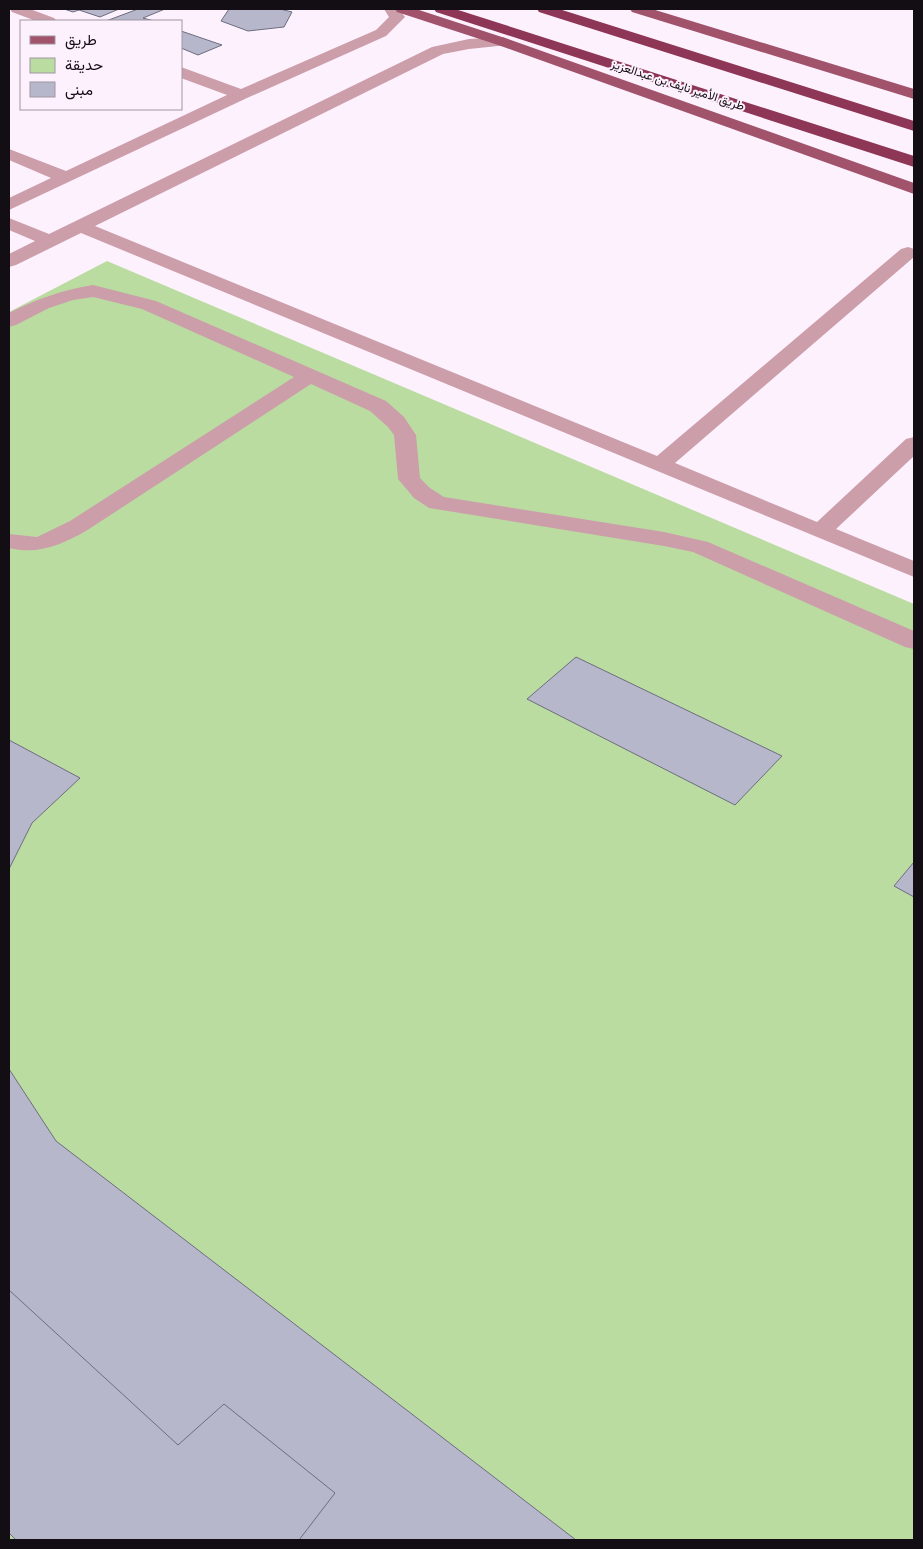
<svg xmlns="http://www.w3.org/2000/svg" width="923" height="1549" font-family="Karla,Vazirmatn,sans-serif">
<style>
.green{fill:#bbdca1}
.building{fill:#b7b7cb;stroke:#6d6d7f}
.lines{fill:none;stroke-linecap:round;stroke-linejoin:round}
.minor{fill:#cb9eaa;fill-rule:evenodd}
.major{fill:#a0536b;fill-rule:evenodd}
.highway{fill:#8e3655;fill-rule:evenodd}
.labels{text-anchor:middle;stroke-width:4;stroke-linejoin:round;paint-order:stroke}
.far-street-label{font-size:12px;fill:#130e13;stroke:#fef1fe}
</style>
<rect width="100%" height="100%" fill="#fef1fe"/>
<!-- green -->
<path class="green" d="M107 261 914 604V1540H9V312Z"/>
<!-- building -->
<g class="building">
<path d="M64 9H119L100 17 79 10 73 12Z"/>
<path d="M138 9H165L143 18 154 21H106Z"/>
<path d="M229 9H280L292 12 284 27 248 31 221 21Z"/>
<path d="M181 31 222 45 198 55 181 48Z"/>
<path d="M576 657 782 756 735 805 527 699Z"/>
<path d="M9 740 80 778 32 823 9 869Z"/>
<path d="M914 862V897L894 886Z"/>
<path d="M9 1069 56 1141 576 1540H16L9 1533Z"/>
<path d="M9 1290 178 1445 224 1404 335 1493 299 1540H16L9 1533Z"/>
</g>
<g class="lines">
<!-- minor -->
<g class="minor">
<path d="M10 9H30L54 18 57 21H36L12 12Z"/>
<path d="M384 9H399L405 17 386 36 247 98 9 210V198L51 178 9 160V149L66 171 227 95 181 78V67L241 89 376 30 389 17Z"/>
<path d="M503 37 508 39 511 42 508 45 469 49 443 54 95 226 657 456 901 249 908 247 914 249V257L675 463 817 522 906 439 914 437V456L836 529 914 561V577L81 233 16 265 9 267V254L35 241 9 230V218L49 234 432 47 469 39Z"/>
<path d="M93 285 156 301 386 401 404 417 416 435 420 478 430 488 444 497 664 532 708 542 914 631V649L905 647 693 552 664 546 429 508 414 498 398 479 394 435 388 427 370 411 311 384 86 531C61 545 38 555 9 548V534L37 537 70 521 294 377 142 309 93 297 73 300 49 308 16 325 9 327V313C36 299 63 290 93 285Z"/>
</g>
<!-- major -->
<g class="major">
<path d="M395 9H416L508 39 914 183V194L498 45 397 12Z"/>
<path d="M630 9H652L914 89V99L632 12Z"/>
</g>
<!-- highway -->
<g class="highway">
<path d="M434 9H455L914 156V167L436 12Z"/>
<path d="M537 9H559L914 121V131L539 12Z"/>
</g>
</g>
<g class="labels">
<!-- far-street labels -->
<g class="far-street-label">
<text transform="translate(678 85) rotate(18)" y="4">طريق الأمير نايف بن عبدالعزيز</text>
</g>
</g>
<!-- border -->
<rect width="923" height="1549" fill="none" stroke="#130e13" stroke-width="20"/>
<!-- legend -->
<rect x="20" y="20" width="162" height="90" fill="#fef1fe" stroke="#a096a0"/>
<rect x="30" y="36" width="25" height="8" fill="#a0536b" stroke="#a096a0"/>
<text x="65" y="45" font-size="15" fill="#130e13">طريق</text>
<rect x="30" y="58" width="25" height="15" fill="#bbdca1" stroke="#a096a0"/>
<text x="65" y="70" font-size="15" fill="#130e13">حديقة</text>
<rect x="30" y="82" width="25" height="15" fill="#b7b7cb" stroke="#a096a0"/>
<text x="65" y="95" font-size="15" fill="#130e13">مبنى</text>
</svg>
